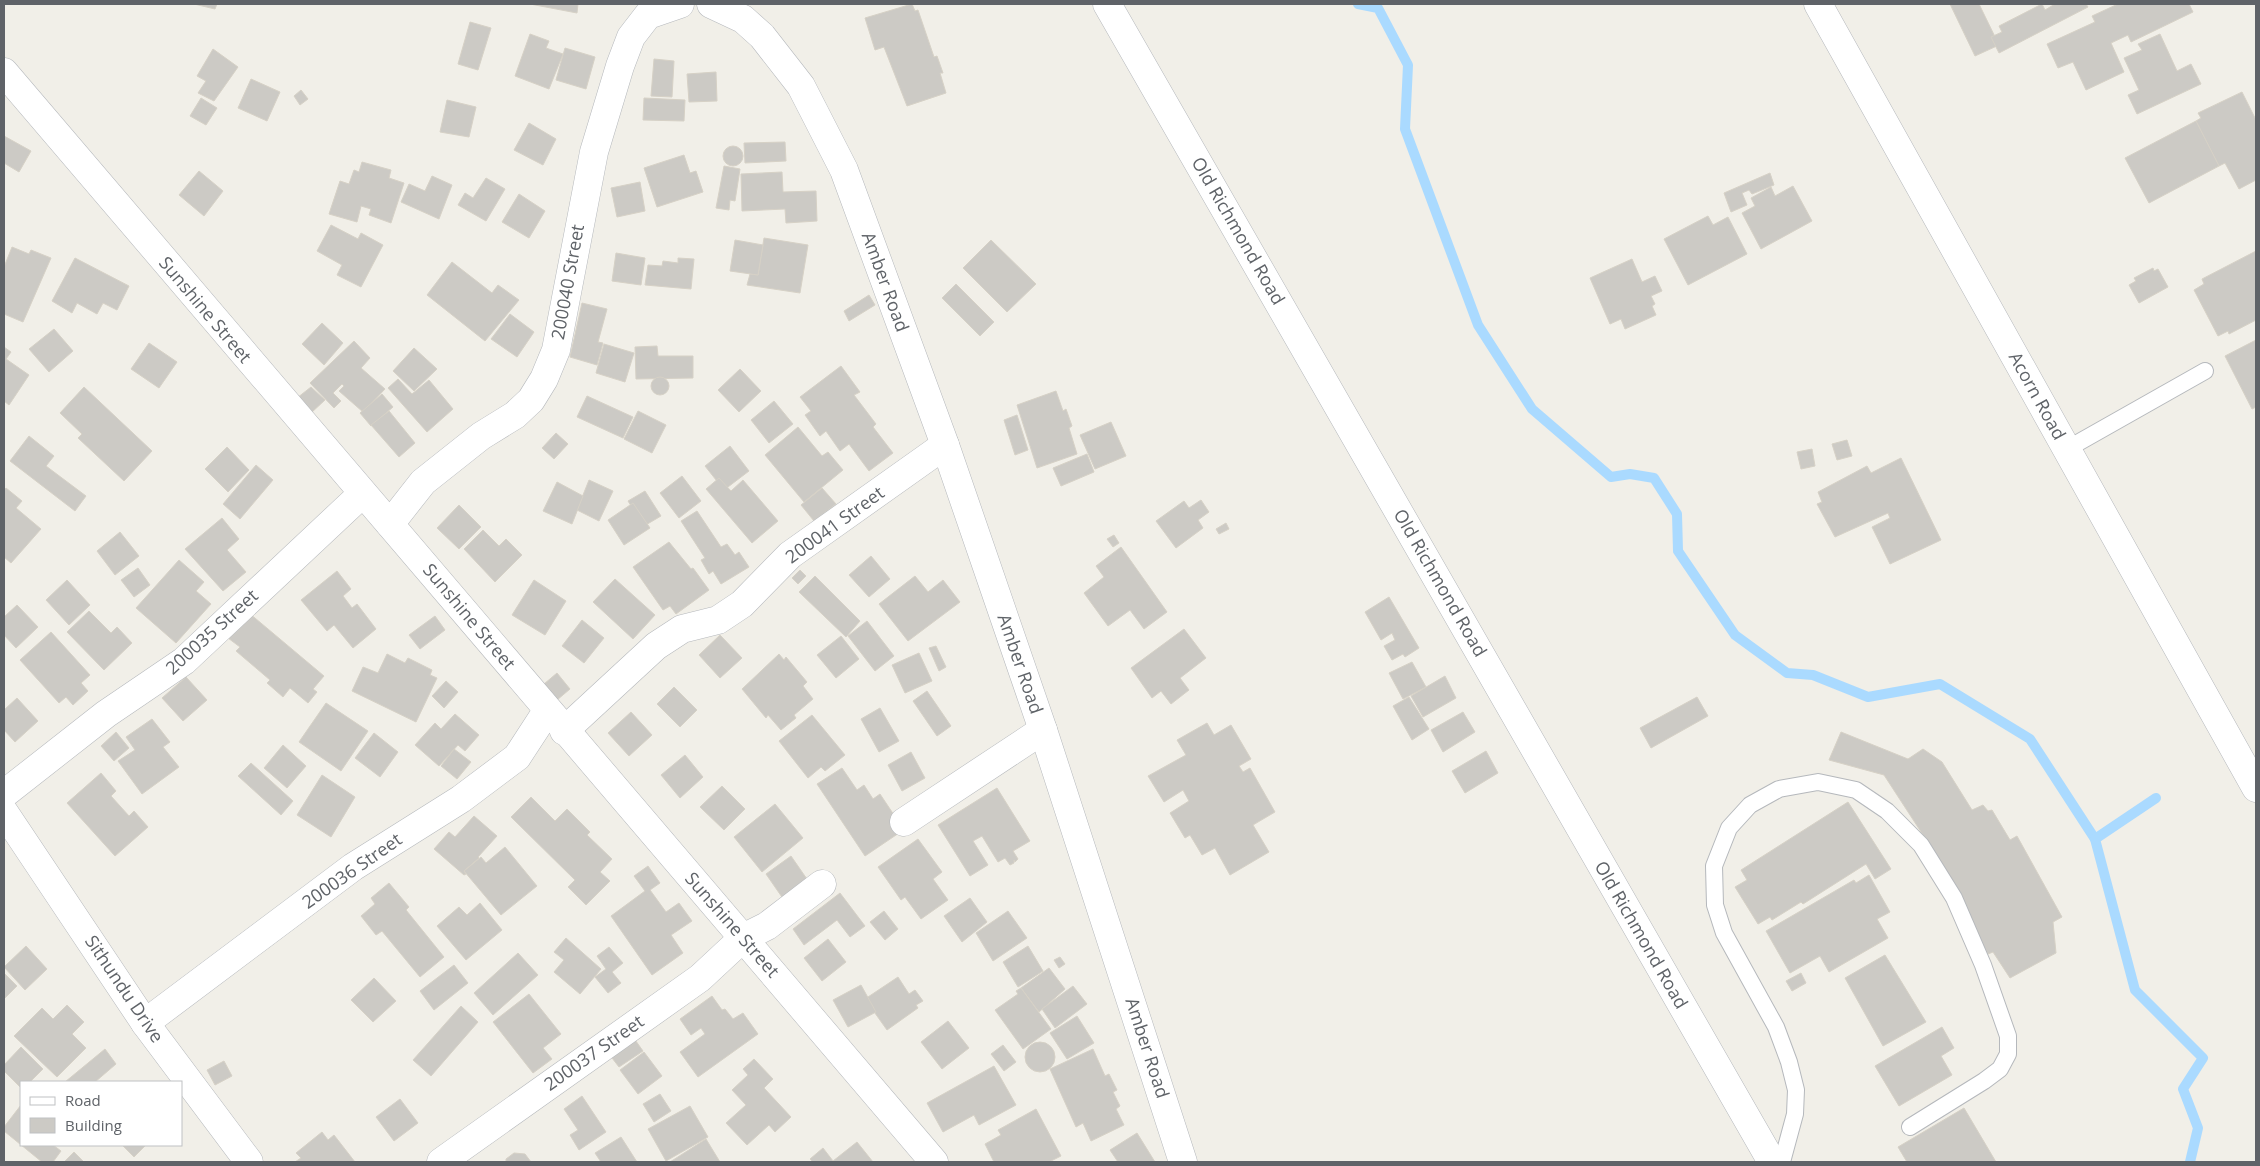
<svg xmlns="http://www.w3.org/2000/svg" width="2260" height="1166" font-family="'Open Sans',sans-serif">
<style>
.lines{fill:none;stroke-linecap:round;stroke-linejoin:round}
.stream{stroke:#aadaff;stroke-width:10}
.building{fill:#cccac5;stroke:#d6d1c6}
.service-casing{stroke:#b5b8bc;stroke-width:18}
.minor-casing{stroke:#b5b8bc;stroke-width:29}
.tertiary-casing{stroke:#b5b8bc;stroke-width:29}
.service{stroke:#fff;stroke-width:16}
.minor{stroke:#fff;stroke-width:28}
.tertiary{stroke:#fff;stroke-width:28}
.labels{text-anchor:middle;stroke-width:4;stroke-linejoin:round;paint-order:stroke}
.street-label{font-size:18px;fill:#5f6368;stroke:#fff}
</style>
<rect width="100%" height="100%" fill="#f1efe8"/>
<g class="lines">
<!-- stream -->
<g class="stream">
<path d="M1358 4 1378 8 1408 65 1405 129 1478 325 1532 409 1611 477 1630 474 1654 478 1677 514 1678 551 1735 635 1787 673 1813 675 1868 697 1940 684 2030 739 2095 839 2135 990 2203 1058 2183 1089 2198 1128 2190 1162"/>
<path d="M2095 839 2156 798"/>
</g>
</g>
<!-- building -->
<g class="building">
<path d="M194 4H217L215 9Z"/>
<path d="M530 4H578L577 13Z"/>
<path d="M912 4 915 11 918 10 934 57 937 56 943 73H940L946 93 907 106 884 47 875 50 865 18Z"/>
<path d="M1950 4H1979L1999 45 1975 56Z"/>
<path d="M2042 4 2045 10 2055 4H2086L2088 7 1999 53 1991 37 2002 32 1999 26Z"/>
<path d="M2118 4H2189L2193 12 2131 42 2128 35 2111 43 2124 72 2086 90 2073 62 2058 68 2047 44 2095 22 2092 16Z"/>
<path d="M470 22 491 28 478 70 458 64Z"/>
<path d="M530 34 549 41 546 48 563 54 549 89 515 76Z"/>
<path d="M2160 34 2177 71 2191 64 2201 84 2137 114 2128 95 2139 90 2124 58 2142 50 2138 44Z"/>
<path d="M565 48 595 57 586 89 556 80Z"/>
<path d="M213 49 238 67 214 101 198 93 206 81 197 76Z"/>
<path d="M654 59 674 61 672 97 651 96Z"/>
<path d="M716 72 717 101 689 102 687 74Z"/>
<path d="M251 79 280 92 267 121 238 108Z"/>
<path d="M301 90 308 99 300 105 294 96Z"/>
<path d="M2242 92 2256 120V180L2239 189 2225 163 2219 166 2196 121 2201 118 2198 113Z"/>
<path d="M201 98 217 108 206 125 190 116Z"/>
<path d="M644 98 685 100 684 121 643 120Z"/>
<path d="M447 100 476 107 469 137 440 132Z"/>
<path d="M2196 121 2219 166 2149 203 2125 158Z"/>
<path d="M529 123 556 139 543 165 514 150Z"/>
<path d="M4 136 31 151 19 172 4 163Z"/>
<path d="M785 142 786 161 745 163 744 143Z"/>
<circle cx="733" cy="156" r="10"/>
<path d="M684 155 690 173 696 171 703 192 657 207 644 168Z"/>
<path d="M362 162 391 170 389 178 404 183 391 223 369 215 371 209 361 206 357 222 329 214 340 181 349 184 354 170 359 172Z"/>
<path d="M724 166 740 169 735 201 730 200 729 210 716 208Z"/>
<path d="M199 171 223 191 204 216 179 195Z"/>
<path d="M782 172 783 192 816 191 817 221 786 223 785 209 742 211 741 174Z"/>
<path d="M1770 173 1774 185 1752 194 1749 190 1742 193 1747 205 1731 212 1724 193Z"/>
<path d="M432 176 452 185 439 219 401 202 409 184 425 191Z"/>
<path d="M486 178 505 189 486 221 458 205 465 193 473 198Z"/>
<path d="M640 182 645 211 617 217 611 188Z"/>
<path d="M1793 186 1812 221 1761 249 1742 213 1755 206 1751 198 1771 187 1775 196Z"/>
<path d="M519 194 545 211 529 238 502 222Z"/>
<path d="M1708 216 1713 225 1728 217 1747 254 1688 285 1664 239Z"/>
<path d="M331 225 358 239 361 233 383 245 361 287 337 275 342 265 317 251Z"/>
<path d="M764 238 808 245 800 293 747 285 750 274 758 275Z"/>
<path d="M735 240 763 245 758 275 730 271Z"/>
<path d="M991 240 1036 284 1007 312 963 268Z"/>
<path d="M12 247 29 254 31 250 51 258 23 322 4 314V267Z"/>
<path d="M2256 251V320L2229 334 2228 331 2218 336 2194 290 2204 284 2202 279Z"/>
<path d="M616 253 645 258 641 285 612 281Z"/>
<path d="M75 258 129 286 117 310 103 303 97 314 77 303 72 313 52 301Z"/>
<path d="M678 258 694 259 691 289 645 285 648 265 662 266 663 261 678 263Z"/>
<path d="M1632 259 1642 282 1655 276 1662 291 1651 296 1655 304 1652 306 1656 315 1625 329 1621 319 1610 324 1590 278Z"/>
<path d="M452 262 492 293 498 285 519 300 485 341 427 295Z"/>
<path d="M2153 268 2154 271 2158 269 2168 287 2139 303 2129 285 2136 281 2134 278Z"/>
<path d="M956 284 994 322 980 336 942 298Z"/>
<path d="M869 295 875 305 849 321 844 311Z"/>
<path d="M582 303 607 309 598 342 603 343 597 365 570 357Z"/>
<path d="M510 314 534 332 517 357 491 339Z"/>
<path d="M322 323 343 343 324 365 302 344Z"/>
<path d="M54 329 73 351 49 372 29 349Z"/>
<path d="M2256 340V407L2252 409 2225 356Z"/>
<path d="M354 341 370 358 361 368 385 389 363 412 339 391 344 386 342 384 333 393 341 401 334 408 310 383Z"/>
<path d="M149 343 177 362 159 388 131 369Z"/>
<path d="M604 344 634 353 625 382 596 373Z"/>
<path d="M657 346 658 356H693V378L636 379 635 347Z"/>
<path d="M4 347 11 352 6 359 29 375 9 405 4 401Z"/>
<path d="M414 348 437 369 414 391 393 371Z"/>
<path d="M841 366 860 392 854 395 876 424 873 427 893 453 869 471 849 444 840 451 826 431 820 436 805 415 811 411 800 397Z"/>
<path d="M740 369 761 391 739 412 718 390Z"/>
<circle cx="660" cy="386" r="9"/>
<path d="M398 379 412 394 429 380 453 409 427 432 388 388Z"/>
<path d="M84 387 152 451 124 481 78 438 82 434 60 413Z"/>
<path d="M311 387 325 400 311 413 297 398Z"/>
<path d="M1056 391 1063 411 1066 409 1072 426 1069 428 1077 454 1037 468 1017 405Z"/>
<path d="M382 394 393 407 371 426 360 413Z"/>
<path d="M587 396 633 417 623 438 577 417Z"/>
<path d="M774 401 793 424 769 443 751 420Z"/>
<path d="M389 411 415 443 399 457 371 425Z"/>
<path d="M638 411 666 425 652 453 624 439Z"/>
<path d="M1017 415 1028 450 1015 455 1004 420Z"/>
<path d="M1111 422 1126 456 1095 469 1080 435Z"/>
<path d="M798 427 822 456 828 452 843 470 804 502 765 455Z"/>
<path d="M556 433 568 444 554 459 542 448Z"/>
<path d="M29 436 54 456 46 466 86 496 75 511 10 461Z"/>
<path d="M1847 440 1852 456 1837 460 1832 444Z"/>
<path d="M730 446 749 471 724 490 705 466Z"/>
<path d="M227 447 249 470 228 492 205 469Z"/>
<path d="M1812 449 1815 466 1801 469 1797 452Z"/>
<path d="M1087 454 1094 472 1061 486 1053 468Z"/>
<path d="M1901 458 1941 540 1890 564 1872 527 1890 518 1888 513 1835 537 1817 504 1822 502 1818 492 1867 466 1871 473Z"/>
<path d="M256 465 273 480 240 519 223 504Z"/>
<path d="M682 476 701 501 679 518 660 493Z"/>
<path d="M719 478 731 491 743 480 778 521 752 543 706 489Z"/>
<path d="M589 480 613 491 599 521 577 510Z"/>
<path d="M557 482 583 496 572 524 543 511Z"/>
<path d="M6 488 22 501 16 508 41 529 11 563 4 557V490Z"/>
<path d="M822 488 836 504 814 521 801 505Z"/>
<path d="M645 491 661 516 644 526 628 501Z"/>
<path d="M1201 500 1209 512 1198 520 1203 528 1176 548 1156 521 1184 501 1189 508Z"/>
<path d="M633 503 650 528 624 545 608 520Z"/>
<path d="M459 505 481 527 459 549 437 528Z"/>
<path d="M697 511 721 547 727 544 735 555 739 552 749 567 721 584 713 571 709 574 701 560 705 558 681 521Z"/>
<path d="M222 518 239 539 227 550 246 572 223 591 185 549Z"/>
<path d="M1226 523 1229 529 1219 534 1216 529Z"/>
<path d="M483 530 499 546 506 539 522 555 495 582 464 549Z"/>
<path d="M120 532 139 556 115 575 97 551Z"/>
<path d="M1114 535 1119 543 1113 547 1107 539Z"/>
<path d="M669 542 691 569 693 568 709 590 676 614 670 606 663 610 633 567Z"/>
<path d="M1121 547 1167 612 1144 629 1130 610 1108 626 1084 593 1104 577 1096 566Z"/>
<path d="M871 556 890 579 869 597 849 575Z"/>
<path d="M179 560 204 582 196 591 211 604 176 643 136 608Z"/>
<path d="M138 568 150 585 134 597 121 580Z"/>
<path d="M800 570 806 576 798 584 792 578Z"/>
<path d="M337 571 351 589 343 596 352 608 357 604 376 629 353 648 334 625 327 631 301 600Z"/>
<path d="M815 576 860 621 846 637 799 592Z"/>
<path d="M915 576 928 592 943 580 960 602 908 641 879 604Z"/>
<path d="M615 579 655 615 633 639 593 602Z"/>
<path d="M67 580 90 605 69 625 46 600Z"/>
<path d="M534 580 566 601 545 635 512 615Z"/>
<path d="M1389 597 1419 648 1405 657 1403 654 1392 660 1384 646 1395 640 1392 633 1381 640 1365 612Z"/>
<path d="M17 605 38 627 16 648 4 635V617Z"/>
<path d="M89 611 111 633 117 627 132 643 104 670 67 632Z"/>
<path d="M249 613 324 676 313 689 317 692 308 703 290 688 283 697 267 683 270 680 236 651 240 647 228 638Z"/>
<path d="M435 616 445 630 420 649 409 635Z"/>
<path d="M582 620 604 638 584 663 562 646Z"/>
<path d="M867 621 894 656 875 671 848 636Z"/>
<path d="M1184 629 1206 658 1180 678 1189 690 1171 704 1161 691 1152 698 1131 668Z"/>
<path d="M51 632 90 675 81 683 88 691 73 705 66 697 59 703 20 660Z"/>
<path d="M720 635 742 658 720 678 699 655Z"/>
<path d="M841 636 859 659 836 678 817 655Z"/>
<path d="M936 646 946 667 939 671 929 648Z"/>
<path d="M919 653 932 681 905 693 892 665Z"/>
<path d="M387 654 405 663 408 658 432 670 430 675 437 678 416 722 352 691 363 667 378 673Z"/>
<path d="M779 654 784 660 786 657 807 682 803 686 813 699 794 715 796 718 781 730 768 715 766 718 742 689Z"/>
<path d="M1412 662 1426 687 1403 699 1389 673Z"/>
<path d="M557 673 570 689 557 700 544 684Z"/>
<path d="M1445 676 1456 698 1423 717 1411 696Z"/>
<path d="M186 677 207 700 183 721 162 698Z"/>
<path d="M446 681 458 692 444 708 432 696Z"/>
<path d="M674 687 697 710 680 727 657 704Z"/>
<path d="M927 691 951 726 937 736 913 701Z"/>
<path d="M1409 697 1429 729 1412 740 1393 706Z"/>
<path d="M1697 697 1708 716 1651 748 1640 728Z"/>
<path d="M17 698 38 721 15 742 4 730V710Z"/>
<path d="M326 703 368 731 341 771 299 742Z"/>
<path d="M880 708 899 741 879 752 861 719Z"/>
<path d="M631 712 652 735 629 756 608 733Z"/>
<path d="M1463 712 1475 732 1443 752 1431 730Z"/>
<path d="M455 714 479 735 465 751 458 745 439 766 415 745 435 723 441 729Z"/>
<path d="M812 715 845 755 825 771 821 767 808 778 779 741Z"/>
<path d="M152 719 170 742 163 747 179 767 142 794 118 761 135 750 126 737Z"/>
<path d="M1207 723 1214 735 1231 725 1251 759 1239 766 1243 772 1250 768 1275 812 1253 825 1269 852 1230 875 1215 848 1202 855 1190 835 1185 838 1170 813 1189 801 1183 790 1164 802 1148 776 1186 755 1177 740Z"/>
<path d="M116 732 129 748 114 761 101 746Z"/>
<path d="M1841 732 1908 759 1923 749 1942 762 1972 810 1983 805 1988 811 1992 810 2010 840 2017 836 2062 917 2053 922 2056 953 2010 978 1993 952 1988 954 1922 840 1925 838 1884 775 1829 760Z"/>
<path d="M374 733 398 752 380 777 355 758Z"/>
<path d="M283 745 306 766 287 788 264 768Z"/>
<path d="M454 749 471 762 457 779 441 766Z"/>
<path d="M1486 751 1498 773 1465 793 1452 771Z"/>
<path d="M911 752 925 778 902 791 888 765Z"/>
<path d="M685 755 703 777 680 798 661 775Z"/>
<path d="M251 763 293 801 281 815 238 776Z"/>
<path d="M842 768 857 790 864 785 873 799 880 794 896 818 890 822 899 833 865 856 817 784Z"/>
<path d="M101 773 116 791 111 796 129 816 134 811 148 827 115 856 67 803Z"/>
<path d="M322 775 355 797 331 837 297 815Z"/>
<path d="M722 786 745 809 724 830 700 807Z"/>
<path d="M997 788 1030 841 1013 851 1018 859 1015 862 1014 860V863L1010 865 1005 858 998 862 982 836 973 841 988 865 970 876 938 825Z"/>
<path d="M531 797 555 821 567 809 590 832 587 835 612 859 600 872 610 881 586 905 568 887 575 880 511 817Z"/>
<path d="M1848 802 1891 869 1875 879 1866 864 1803 904 1801 902 1772 920 1770 917 1758 924 1735 887 1747 880 1741 870Z"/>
<path d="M775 804 803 838 762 872 734 837Z"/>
<path d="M474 816 497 836 478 857 479 858 464 871 466 874 464 875 434 849 449 832 455 837Z"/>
<path d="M918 839 942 872 933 879 948 900 921 919 905 897 901 900 878 867Z"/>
<path d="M505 847 537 886 501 915 464 871 481 857 486 863Z"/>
<path d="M791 856 809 882 784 900 766 874Z"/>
<path d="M648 866 660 883 650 890 666 912 679 903 692 921 671 935 683 953 652 975 611 916 645 891 634 876Z"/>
<path d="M1869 875 1890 912 1877 919 1888 938 1829 972 1820 956 1790 973 1766 931 1854 880 1856 883Z"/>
<path d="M389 883 409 907 406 910 444 957 420 977 382 931 376 935 361 916 375 904 371 898Z"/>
<path d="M840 893 865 926 850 937 837 920 804 945 793 929Z"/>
<path d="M970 898 987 922 962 942 944 916Z"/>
<path d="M480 903 502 930 466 960 437 926 459 907 467 915Z"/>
<path d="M884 911 898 929 885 940 870 922Z"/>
<path d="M1008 911 1027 938 993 961 976 933Z"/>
<path d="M566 938 601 969 580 994 554 972 564 960 554 952Z"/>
<path d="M828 939 846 962 822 981 804 958Z"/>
<path d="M26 946 47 969 25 990 4 967Z"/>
<path d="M1028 946 1043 971 1018 987 1003 962Z"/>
<path d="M609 947 623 963 612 972 621 983 608 993 595 977 606 969 597 956Z"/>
<path d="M518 953 538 975 493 1015 474 993Z"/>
<path d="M1885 955 1926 1022 1883 1046 1845 978Z"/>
<path d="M1060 957 1065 964 1059 968 1054 960Z"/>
<path d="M454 965 468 983 434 1010 420 991Z"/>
<path d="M1049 968 1065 989 1039 1012 1021 988Z"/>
<path d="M4 973 17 986 4 999Z"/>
<path d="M1801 973 1806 983 1792 991 1786 981Z"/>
<path d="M898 977 909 994 915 990 923 1001 916 1005 918 1008 887 1030 865 999Z"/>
<path d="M374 978 396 1001 373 1022 351 1000Z"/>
<path d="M861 985 876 1012 848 1027 833 1000Z"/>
<path d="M1073 986 1087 1004 1055 1028 1042 1009Z"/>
<path d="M1021 988 1051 1029 1023 1049 995 1010 1018 994 1016 991Z"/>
<path d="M529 994 561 1034 543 1048 552 1059 533 1073 493 1022Z"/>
<path d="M712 996 722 1010 725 1009 733 1019 743 1013 758 1034 698 1077 680 1052 705 1034 701 1028 691 1035 680 1019Z"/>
<path d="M67 1005 84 1022 72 1034 86 1048 57 1077 14 1036 42 1008 53 1019Z"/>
<path d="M461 1006 478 1022 431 1076 413 1060Z"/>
<path d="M1077 1016 1094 1043 1067 1059 1050 1033Z"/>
<path d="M948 1021 969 1048 942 1069 921 1042Z"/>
<path d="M1942 1027 1954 1048 1941 1056 1952 1075 1899 1106 1875 1066Z"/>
<path d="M633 1037 643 1051 619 1067 609 1054Z"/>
<circle cx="1040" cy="1057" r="15"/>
<path d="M1003 1045 1016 1062 1004 1071 991 1054Z"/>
<path d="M21 1047 43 1069 30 1082H21V1088L4 1071V1065Z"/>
<path d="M105 1049 116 1064 95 1082H65Z"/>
<path d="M1093 1049 1105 1076 1109 1074 1117 1090 1113 1092 1120 1106 1116 1109 1124 1125 1091 1141 1083 1123 1076 1127 1050 1069Z"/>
<path d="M644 1052 662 1076 638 1094 620 1070Z"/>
<path d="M754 1059 773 1079 764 1088 791 1117 775 1132 769 1125 747 1145 726 1123 746 1105 732 1090 748 1075 743 1069Z"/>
<path d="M224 1061 232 1076 215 1085 207 1070Z"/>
<path d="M994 1066 1016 1105 979 1125 974 1115 943 1132 927 1103Z"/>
<path d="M660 1094 671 1111 654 1122 643 1104Z"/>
<path d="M582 1096 606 1132 579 1150 570 1135 578 1130 564 1109Z"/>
<path d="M400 1099 418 1123 394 1141 376 1117Z"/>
<path d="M21 1105V1145H53L61 1151 53 1162H42L4 1131V1127Z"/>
<path d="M690 1106 708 1137 666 1161 648 1129Z"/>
<path d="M1964 1108 1996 1162H1907L1898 1147Z"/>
<path d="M1036 1109 1061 1156 1049 1162H994L985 1144 1001 1135 998 1130Z"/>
<path d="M322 1132 328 1140 334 1135 355 1162H295L301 1158 296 1153Z"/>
<path d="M1137 1133 1155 1162H1118L1110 1150Z"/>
<path d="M621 1137 637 1162H601L595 1153Z"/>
<path d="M706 1139 720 1162H670Z"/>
<path d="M857 1142 873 1162H813L810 1159 823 1148 833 1161Z"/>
<path d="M122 1145H146L134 1157Z"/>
<path d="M74 1152 84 1162H64Z"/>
<path d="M514 1153 525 1154 531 1162H506V1159Z"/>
</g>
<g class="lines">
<!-- service casing -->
<g class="service-casing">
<g id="service">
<path d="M2067 449 2205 371"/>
<path d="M1782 1162 1795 1114 1796 1090 1789 1062 1776 1027 1724 933 1715 905 1714 866 1729 828 1750 805 1779 789 1818 782 1856 790 1887 811 1921 845 1954 898 1983 965 2008 1036V1054L2000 1069 1984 1081 1910 1127"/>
</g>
</g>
<!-- minor casing -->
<g class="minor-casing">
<g id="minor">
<path d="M711 4 743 19 762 36 801 86 844 170 945 445 1043 730 1183 1162"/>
<path d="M1818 4 2256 788"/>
<path d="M4 72 934 1162"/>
<path d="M390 524 423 482 481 436 515 415 531 400 544 379 556 350 594 152 620 66 631 37 648 15 680 4"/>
<path d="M564 731 656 646 682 629 718 620 742 604 790 555 945 445"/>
<path d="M4 794 106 714 184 661 362 494"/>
<path d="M4 812 145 1023 249 1162"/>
<path d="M904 822 1043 730"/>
<path d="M145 1023 353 867 461 799 517 757 547 711"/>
<path d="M441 1162 700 978 743 938 767 926 822 884"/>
</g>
</g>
<!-- tertiary casing -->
<g class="tertiary-casing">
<path id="tertiary" d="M1107 4 1772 1162"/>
</g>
<!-- service -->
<use href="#service" class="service"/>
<!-- minor -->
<use href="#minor" class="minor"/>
<!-- tertiary -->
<use href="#tertiary" class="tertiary"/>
</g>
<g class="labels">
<!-- street labels -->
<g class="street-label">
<text transform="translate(1238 231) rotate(60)" y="6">Old Richmond Road</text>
<text transform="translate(568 282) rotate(-80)" y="6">200040 Street</text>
<text transform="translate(885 282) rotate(70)" y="6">Amber Road</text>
<text transform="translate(205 310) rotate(50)" y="6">Sunshine Street</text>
<text transform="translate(2037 396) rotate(61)" y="6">Acorn Road</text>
<text transform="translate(835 525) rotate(-36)" y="6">200041 Street</text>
<text transform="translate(1440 583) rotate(60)" y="6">Old Richmond Road</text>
<text transform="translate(469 617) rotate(50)" y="6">Sunshine Street</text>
<text transform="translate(212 632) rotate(-42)" y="6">200035 Street</text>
<text transform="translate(1020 664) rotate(71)" y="6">Amber Road</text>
<text transform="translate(352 871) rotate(-35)" y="6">200036 Street</text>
<text transform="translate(732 925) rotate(49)" y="6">Sunshine Street</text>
<text transform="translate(1641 935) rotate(60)" y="6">Old Richmond Road</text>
<text transform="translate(124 989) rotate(56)" y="6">Sithundu Drive</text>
<text transform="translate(1147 1048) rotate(72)" y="6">Amber Road</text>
<text transform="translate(594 1053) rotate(-35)" y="6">200037 Street</text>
</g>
</g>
<!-- border -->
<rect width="2260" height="1166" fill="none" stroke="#5f6368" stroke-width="10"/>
<!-- legend -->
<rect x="20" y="1081" width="162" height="65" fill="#ffffff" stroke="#bfc1c3"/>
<rect x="30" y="1097" width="25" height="8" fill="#ffffff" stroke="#bfc1c3"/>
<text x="65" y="1106" font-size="15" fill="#5f6368">Road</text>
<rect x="30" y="1118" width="25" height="15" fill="#cccac5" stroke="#bfc1c3"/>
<text x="65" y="1131" font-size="15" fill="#5f6368">Building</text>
</svg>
